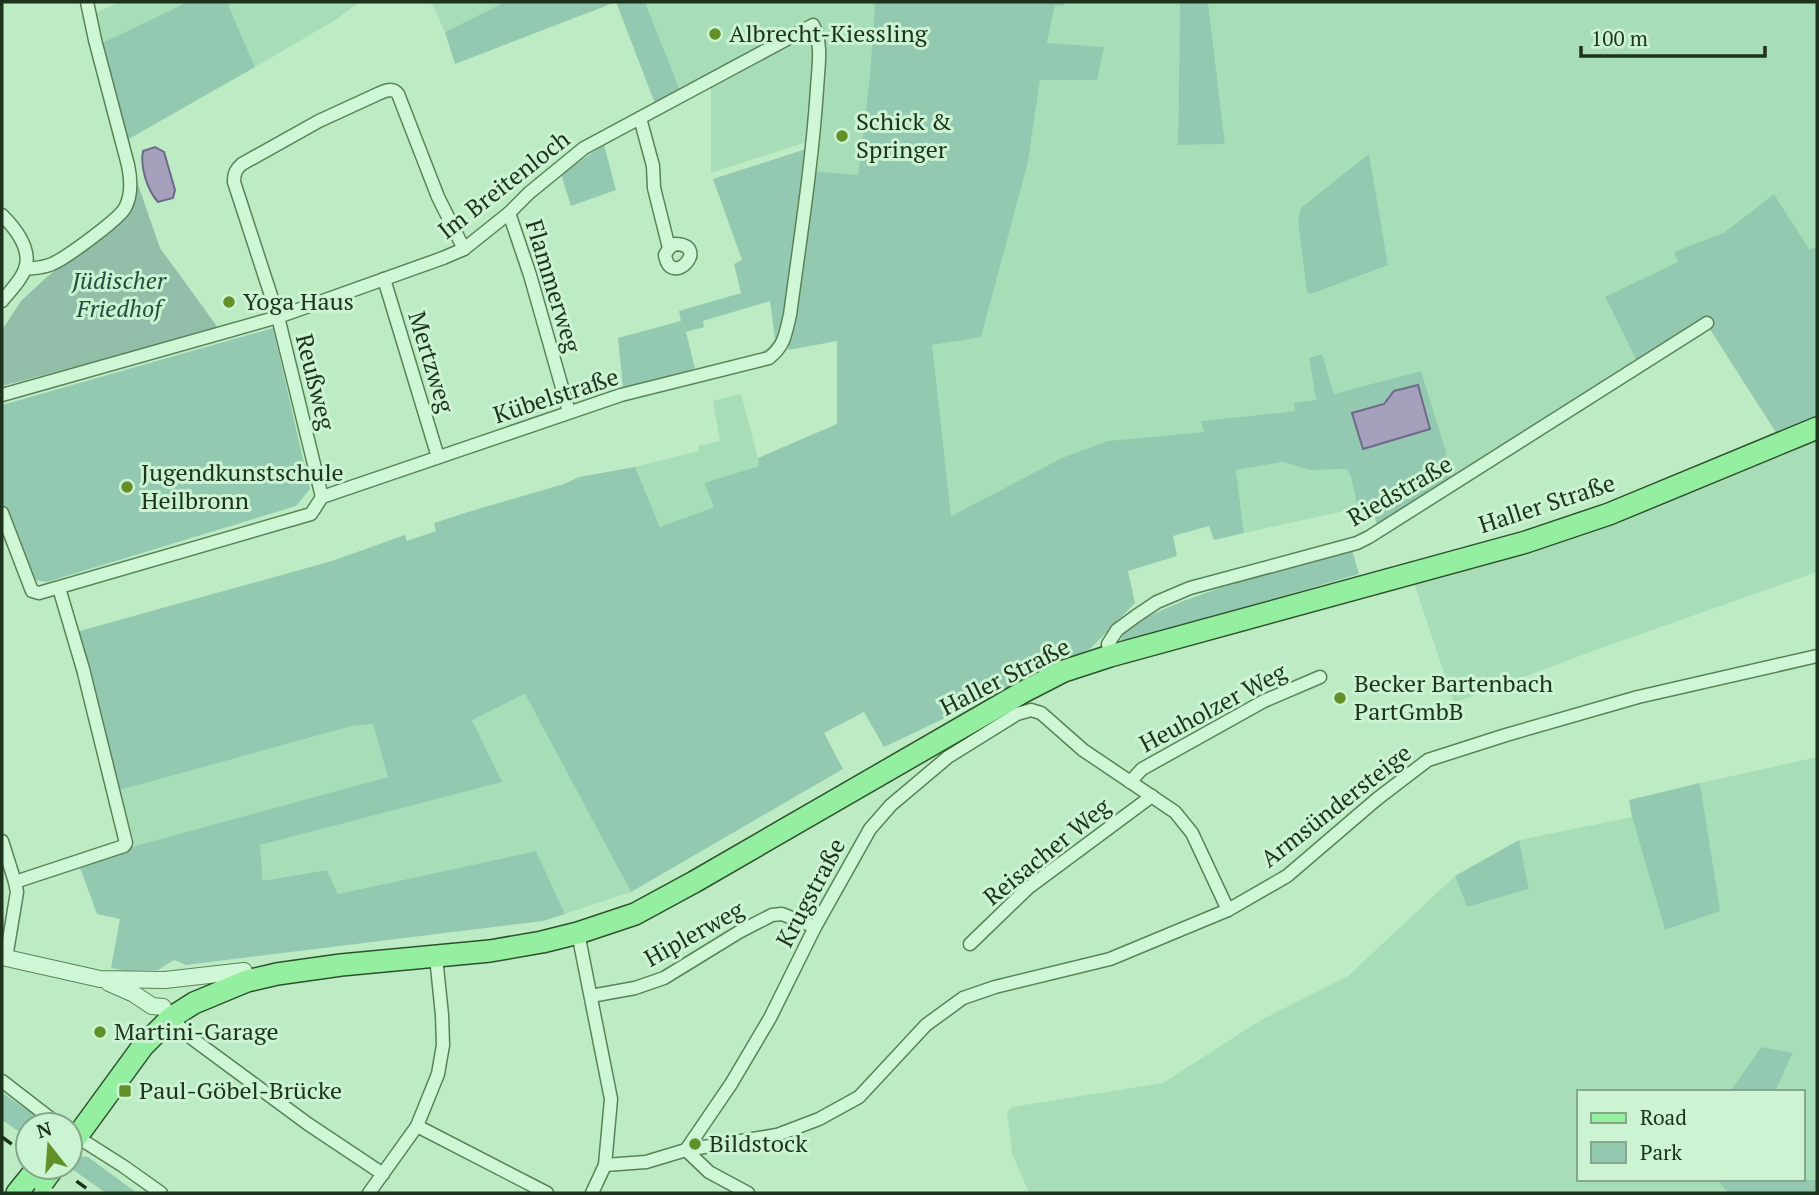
<svg xmlns="http://www.w3.org/2000/svg" width="1819" height="1195" font-family="'PT Serif',serif">
<style>
.farmland{fill:#a8deb7;fill-rule:evenodd}
.green{fill:#92c9b0;fill-rule:evenodd}
.cemetery{fill:#92beaa}
.water{fill:#a5a1bd;stroke:#6f698a;stroke-width:2}
.lines{fill:none;stroke-linecap:round;stroke-linejoin:round}
.minor-casing{stroke:#598357;stroke-width:15}
.tertiary-casing{stroke:#598357;stroke-width:18}
.primary-casing{stroke:#2f502c;stroke-width:24}
.minor{stroke:#d0f7d5;stroke-width:12}
.tertiary{stroke:#d0f7d5;stroke-width:16}
.primary{stroke:#95efa0;stroke-width:21}
.rail{stroke:#1d331b;stroke-width:3.5;stroke-dasharray:12 12;stroke-linecap:butt}
.primary-bridge-casing{stroke:#2f502c;stroke-width:24;stroke-linecap:butt}
.primary-bridge{stroke:#95efa0;stroke-width:21}
.poi-dot{fill:#649029;stroke:#ccf4d2;stroke-width:2.5}
.labels{text-anchor:middle;stroke-width:6;stroke-linejoin:round;paint-order:stroke}
.poi-label{font-size:24px;fill:#1d331b;stroke:#ccf4d2;text-anchor:start}
.street-label{font-size:24px;fill:#1d331b;stroke:#ccf4d2}
.park-label{font-size:24px;font-style:italic;fill:#234e41;stroke:#ccf4d2}
</style>
<rect width="100%" height="100%" fill="#bdecc4"/>
<!-- farmland -->
<g class="farmland">
<path d="M120 2H188L102 43 96 13Z"/>
<path d="M227 2H359L337 19 255 67Z"/>
<path d="M431 2H505L445 32Z"/>
<path d="M645 2H875L870 75 858 175 814 171 816 139 711 173V78L681 93Z"/>
<path d="M1065 2H1180L1178 145 1225 144 1208 2H1817V247L1809 249 1774 194 1725 232 1675 252 1678 262 1609 306 1637 362 1452 478 1446 466V452L1442 442 1334 395 1322 354 1309 358 1316 400 1296 411 1202 421 1204 432 1107 441 1062 458 951 516 931 345 981 336 1028 162 1040 80H1097L1047 44 1055 5 1064 6ZM1368 154 1388 265 1311 294 1307 292Z"/>
<path d="M741 394 760 466 704 483 714 507 660 527 635 467 699 451 698 446 720 441 713 401Z"/>
<path d="M1817 415V572L1601 648 1454 703 1414 583 1497 539 1628 497Z"/>
<path d="M1283 462 1310 470 1347 469 1351 478 1358 508 1244 533 1236 470Z"/>
<path d="M525 694 631 892 565 914 536 851 338 894 327 870 264 882 259 845 501 782 472 720Z"/>
<path d="M374 724 389 777 135 846 120 790 334 731 352 726Z"/>
<path d="M1817 757V1180L1780 1179H1803V1092H1775L1793 1054 1761 1047 1730 1092H1579V1179H1716L1728 1193H1029L1012 1153 1007 1112 1012 1107 1163 1083 1261 1020 1348 976 1455 876 1467 907 1529 889 1519 840 1632 817 1665 930 1719 911 1700 783Z"/>
</g>
<!-- green -->
<g class="green">
<path d="M188 2H227L255 67 127 140 102 43Z"/>
<path d="M505 2H645L681 93 656 106 616 2 455 64 445 32Z"/>
<path d="M875 2H1064V6L1055 5 1047 43 1104 47 1097 80H1040L1028 162 981 337 932 345 951 516 1062 458 1107 441 1204 432 1201 421 1295 411 1294 403 1316 400 1309 358 1322 354 1334 394 1421 371 1446 452V466L1452 478 1378 528 1371 505 1358 508 1351 478 1347 469 1310 470 1283 462 1236 470 1244 533 1214 540 1209 526 1173 536 1177 556 1128 571 1135 603 1090 649 884 747 864 712 824 733 843 769 631 892 525 694 472 720 502 782 260 845 263 881 327 870 338 894 536 851 565 914 543 921 186 965 174 960 158 970 126 971 111 968 120 919 97 914 79 865 135 846 388 777 373 724 352 726 334 731 120 790 76 632 332 561 405 535 407 541 436 531 434 523 468 512 564 484 579 477 635 467 660 527 714 507 704 483 759 466 758 458 837 424V341L788 350 814 171 858 175 870 75ZM1384 404 1363 449 1352 413Z"/>
<path d="M1180 2H1208L1225 144 1178 145Z"/>
<path d="M604 145 616 190 571 206 561 174Z"/>
<path d="M806 149 783 313 784 327 778 345 760 356V353L768 348 775 340 770 301 703 321 704 327 686 332 695 369 623 388 618 338 681 321 679 311 741 293 734 264 742 260 713 179Z"/>
<path d="M1369 154 1388 265 1311 294 1307 292 1298 221 1301 208Z"/>
<path d="M1774 194 1809 249 1817 247V415L1777 434 1704 320 1637 362 1605 297 1678 262 1674 252 1725 232Z"/>
<path d="M273 328 310 489 296 506 47 582 31 579 2 504V405Z"/>
<path d="M1352 550 1359 574 1130 640H1121C1129 606 1315 561 1352 550Z"/>
<path d="M1700 783 1720 911 1665 930 1632 817 1629 800Z"/>
<path d="M1519 840 1529 889 1467 907 1455 876Z"/>
<path d="M1761 1047 1793 1053 1775 1092H1730Z"/>
<path d="M2 1093 50 1125H28V1138L2 1120Z"/>
<path d="M78 1156 88 1157 137 1193H106L69 1167Z"/>
<path d="M1716 1179 1817 1180V1193H1728Z"/>
</g>
<!-- cemetery -->
<path class="cemetery" d="M137 182 160 248 219 329 2 386V330L21 301 48 276 116 225 134 203Z"/>
<!-- water -->
<g class="water">
<path d="M155 147 164 152 175 190 173 198 158 202C147 190 140 166 143 151Z"/>
<path d="M1418 385 1430 429 1363 449 1352 413 1384 404 1394 391Z"/>
</g>
<g class="lines">
<!-- minor casing -->
<g class="minor-casing">
<g id="minor">
<path d="M640 118 653 166 654 188 669 248 665 255C671 290 712 245 675 244L669 248"/>
<path d="M509 213 530 275 569 412"/>
<path d="M2 215C15 228 32 249 25 269 21 281 9 292 2 301"/>
<path d="M25 269C34 268 43 268 52 264 66 258 118 220 125 208 132 195 131 179 128 165L95 40 87 2"/>
<path d="M384 279 438 457"/>
<path d="M2 395 278 317 443 258 464 249 509 213 529 193 584 148 813 25C823 44 818 68 817 89 812 165 800 240 790 315 785 335 785 345 769 358L621 395 322 497 311 514 39 593 32 591 2 513"/>
<path d="M322 497 278 317 234 182C234 173 236 169 242 164L319 121 380 93C388 90 393 88 398 94L438 197 464 249"/>
<path d="M1110 656 1108 644 1117 630 1136 616 1157 602 1190 588 1357 543 1369 537 1707 323"/>
<path d="M1130 782 1142 769 1264 701 1320 677"/>
<path d="M2 841 15 882 17 892 6 958"/>
<path d="M15 882 124 846 126 843 83 669 59 588"/>
<path d="M578 933 611 1099 605 1165 592 1193"/>
<path d="M970 944 1028 888 1152 796"/>
<path d="M591 996 635 988 664 978 739 932 772 915 782 914 815 927"/>
<path d="M172 1017 186 1034 308 1124 383 1174"/>
<path d="M2 1081 59 1125"/>
<path d="M417 1126 547 1193"/>
<path d="M71 1133 123 1166 161 1193"/>
<path d="M686 1150 731 1084 770 1018 815 927 870 829 891 805 948 757 1017 714 1031 710 1041 713 1083 750 1175 812 1192 833 1228 910"/>
<path d="M686 1150 709 1172 748 1193"/>
<path d="M605 1165 646 1162 686 1150 777 1135 819 1119 859 1097 926 1025 963 998 995 987 1110 959 1228 910 1287 876 1377 799 1428 760 1506 735 1638 697 1817 656"/>
<path d="M369 1193 417 1126 438 1074 443 1045 442 1015 436 957"/>
</g>
</g>
<!-- tertiary casing -->
<g class="tertiary-casing">
<g id="tertiary">
<path d="M2 957 100 979 165 980 244 971"/>
<path d="M109 983 134 994 152 1006 163 1007"/>
</g>
</g>
<!-- primary casing -->
<g class="primary-casing">
<g id="primary">
<path d="M70 1146 143 1046 172 1017 194 1003 247 981 277 974 341 965 490 951 542 942 578 933 635 914 694 882 1023 692 1064 671 1110 656 1526 542 1609 514 1817 428"/>
<path d="M17 1193 38 1167"/>
</g>
</g>
<!-- minor -->
<use href="#minor" class="minor"/>
<!-- tertiary -->
<use href="#tertiary" class="tertiary"/>
<!-- primary -->
<use href="#primary" class="primary"/>
<!-- rail -->
<g class="rail">
<path d="M2 1137 28 1156"/>
<path d="M57 1167 93 1193"/>
</g>
<!-- primary-bridge casing -->
<g class="primary-bridge-casing">
<path id="primary-bridge" d="M43 1182 54 1167"/>
</g>
<!-- primary-bridge -->
<use href="#primary-bridge" class="primary-bridge"/>
</g>
<!-- markers -->
<g class="poi-dot">
<circle cx="715" cy="34" r="7"/>
<circle cx="842" cy="136" r="7"/>
<circle cx="229" cy="302" r="7"/>
<circle cx="127" cy="487" r="7"/>
<circle cx="1340" cy="698" r="7"/>
<circle cx="100" cy="1032" r="7"/>
<rect x="118" y="1084" width="14" height="14" rx="3.5"/>
<circle cx="695" cy="1144" r="7"/>
</g>
<g class="labels">
<!-- poi labels -->
<g class="poi-label">
<text x="729" y="42">Albrecht-Kiessling</text>
<text x="856" y="130">Schick &amp;<tspan x="856" dy="28">Springer</tspan></text>
<text x="243" y="310">Yoga Haus</text>
<text x="141" y="481">Jugendkunstschule<tspan x="141" dy="28">Heilbronn</tspan></text>
<text x="1354" y="692">Becker Bartenbach<tspan x="1354" dy="28">PartGmbB</tspan></text>
<text x="114" y="1040">Martini-Garage</text>
<text x="139" y="1099">Paul-Göbel-Brücke</text>
<text x="709" y="1152">Bildstock</text>
</g>
<!-- street labels -->
<g class="street-label">
<text transform="translate(504 185) rotate(-38)" y="8">Im Breitenloch</text>
<text transform="translate(553 286) rotate(73)" y="8">Flammerweg</text>
<text transform="translate(431 362) rotate(73)" y="8">Mertzweg</text>
<text transform="translate(315 382) rotate(76)" y="8">Reußweg</text>
<text transform="translate(556 396) rotate(-18)" y="8">Kübelstraße</text>
<text transform="translate(1400 491) rotate(-30)" y="8">Riedstraße</text>
<text transform="translate(1547 504) rotate(-18)" y="8">Haller Straße</text>
<text transform="translate(1005 677) rotate(-27)" y="8">Haller Straße</text>
<text transform="translate(1213 708) rotate(-28)" y="8">Heuholzer Weg</text>
<text transform="translate(1336 806) rotate(-38)" y="8">Armsündersteige</text>
<text transform="translate(1047 852) rotate(-39)" y="8">Reisacher Weg</text>
<text transform="translate(811 893) rotate(-62)" y="8">Krugstraße</text>
<text transform="translate(694 934) rotate(-29)" y="8">Hiplerweg</text>
</g>
<!-- park labels -->
<g class="park-label">
<text x="119" y="289">Jüdischer<tspan x="119" dy="28">Friedhof</tspan></text>
</g>
</g>
<!-- border -->
<rect width="1819" height="1195" fill="none" stroke="#1d331b" stroke-width="7"/>
<!-- legend -->
<rect x="1577" y="1090" width="228" height="91" fill="#ccf4d2" stroke="#86a789" stroke-width="2"/>
<rect x="1591" y="1113" width="35" height="10" fill="#95efa0" stroke="#86a789" stroke-width="2"/>
<text x="1640" y="1125" font-size="21" fill="#1d331b">Road</text>
<rect x="1591" y="1142" width="35" height="21" fill="#92c9b0" stroke="#86a789" stroke-width="2"/>
<text x="1640" y="1160" font-size="21" fill="#1d331b">Park</text>
<!-- north arrow -->
<g transform="translate(49 1146) rotate(343)"><circle r="33" fill="#ccf4d2" stroke="#86a789" stroke-width="2"/>
<path d="M0-5L12 26L0 18L-12 26Z" fill="#649029"/>
<text y="-10" font-size="19" font-weight="bold" text-anchor="middle" fill="#1d331b">N</text>
</g>
<!-- scale -->
<path d="M1581 46v10h184v-10" fill="none" stroke="#1d331b" stroke-width="3.5"/>
<text x="1591" y="46" font-size="21" fill="#1d331b" stroke="#ccf4d2" stroke-width="5" paint-order="stroke">100 m</text>
</svg>
